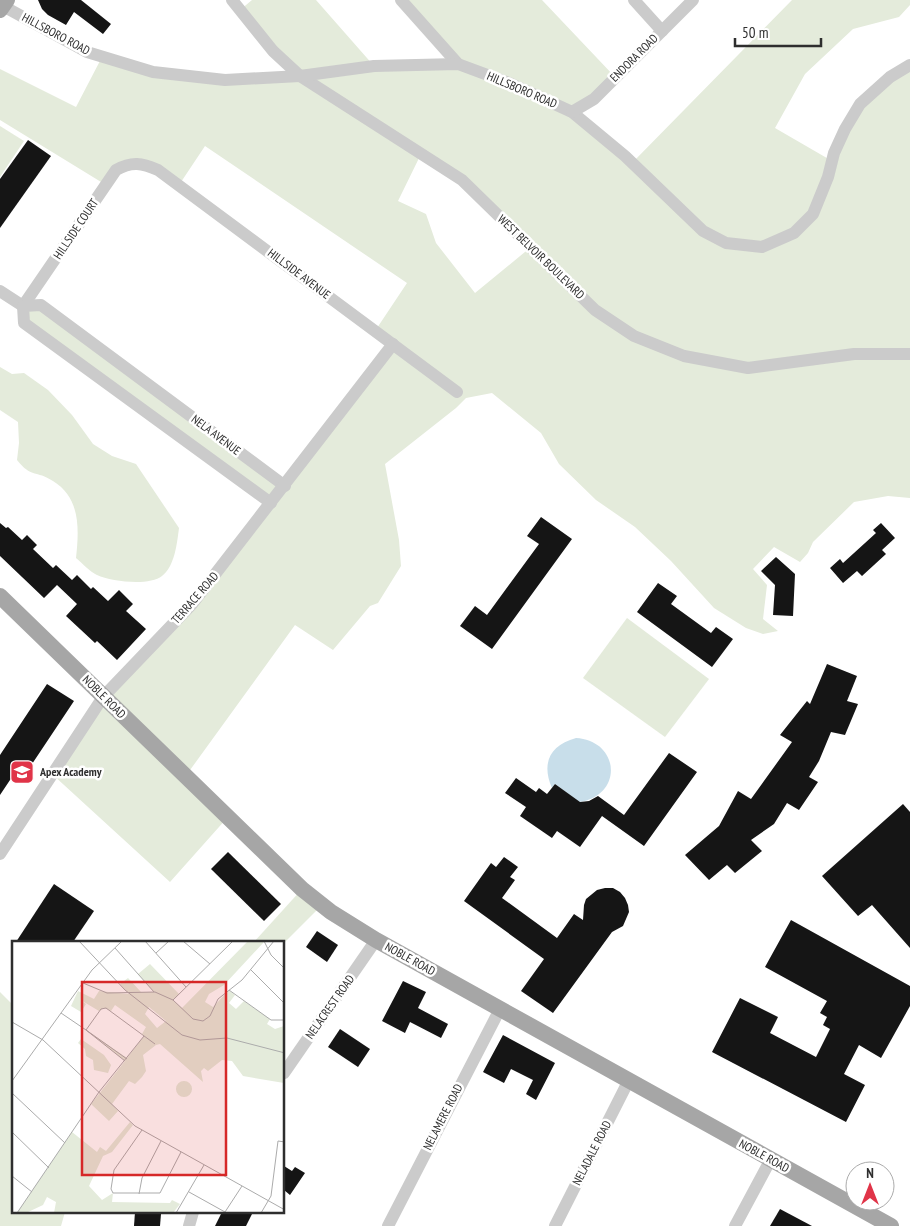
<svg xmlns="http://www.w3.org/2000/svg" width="910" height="1226" font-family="'PT Sans Narrow',sans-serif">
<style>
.green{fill:#e4ebdb;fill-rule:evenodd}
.water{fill:#c8deea}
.building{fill:#151515}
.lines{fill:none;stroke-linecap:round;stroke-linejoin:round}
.minor{stroke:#cbcbcb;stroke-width:12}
.major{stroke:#a6a6a6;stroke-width:16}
.labels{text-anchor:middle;stroke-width:5;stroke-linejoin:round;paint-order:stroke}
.street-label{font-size:12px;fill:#2e2e2e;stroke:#fff}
.poi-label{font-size:12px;font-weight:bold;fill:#2e2e2e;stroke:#fff;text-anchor:start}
.inset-road{fill:none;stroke:#ababab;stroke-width:1}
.view{fill:#d62828;fill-opacity:0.15;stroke:#d62828;stroke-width:2.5}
.inset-edge{fill:none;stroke:#2e2e2e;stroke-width:2.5}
</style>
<rect width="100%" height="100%" fill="#fff"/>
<!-- green -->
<g class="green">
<path d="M252 0H316L374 66 457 64 401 0H542L615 77 573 112 632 163 792 0H910V5L899 17 853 29 805 74 775 128 832 161 860 104 910 65V498L888 496 854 502 813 542 808 553 800 562 774 547 753 569 767 585 763 619 778 631 763 634 746 628 714 608 671 561 635 527 596 500 559 464 541 433 492 393 466 398 456 408 385 464 399 540 401 566 378 603 370 606 333 650 295 625 185 777 227 818 170 882 52 774 103 697 192 604 271 503 24 323 23 306 41 305 285 486 392 344 375 331 407 283 205 146 179 185 158 170 126 165 106 185 0 120V69L76 107 102 57 225 80 300 76 240 10ZM421 154 462 180 531 247 475 293 436 243 426 214 398 201Z"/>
<path d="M0 126 24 141 0 177Z"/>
<path d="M0 367 12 374 24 373 48 390 72 415 93 444 112 456 136 464 179 528C177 543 175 566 162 576 150 586 112 582 97 575 90 572 82 563 76 558 79 530 81 498 53 481 36 470 31 478 17 460L19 443 18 422 0 410Z"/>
<path d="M627 618 709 679 665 737 583 678Z"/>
<path d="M302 889 322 905 284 943 254 942Z"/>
<path d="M0 992 14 1006V1212H65L61 1226H0Z"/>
</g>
<!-- water -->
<path class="water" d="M576 738C621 741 623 796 579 802L555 784 552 788C541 763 550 745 576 738Z"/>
<!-- building -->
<g class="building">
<path d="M38 0H81L111 24 103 34 74 12 66 25 48 15 42 9Z"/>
<path d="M28 140 51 156 0 228V179Z"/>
<path d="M541 517 572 539 492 649 460 626 475 606 487 615 539 544 527 536Z"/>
<path d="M0 523 6 528 8 527 22 540 27 535 37 545 33 549 53 568 56 565 72 580 77 575 91 589 93 587 108 601 119 590 133 604 126 611 146 629 117 660 97 641 95 643 66 616 77 604 57 585 44 598 0 556Z"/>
<path d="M881 523 895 538 882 550 886 554 862 576 857 571 843 583 830 568 840 559 843 563 876 533 873 530Z"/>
<path d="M776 557 795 574 793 616 773 615 775 585 761 571Z"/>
<path d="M658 583 677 596 671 604 711 633 716 627 733 639 712 667 637 612Z"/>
<path d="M827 664 857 676 847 701 858 704 845 735 831 732 819 761 809 777 818 782 799 810 787 803 774 824 751 840 762 851 735 873 727 865 709 880 685 855 719 826 738 791 751 799 792 742 780 735 807 701 810 704Z"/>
<path d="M47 684 74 701 22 779 14 774 0 795V755Z"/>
<path d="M669 753 697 772 644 846 602 816 580 847 557 831 552 838 520 816 526 807 505 793 516 778 536 792 539 788 547 794 555 784 580 802 589 801 598 796 624 815Z"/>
<path d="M903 804 910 812V948L872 905 858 916 822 876Z"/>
<path d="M228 852 281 904 264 921 211 869Z"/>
<path d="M504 857 518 867 510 877 515 880 502 898 557 938 574 914 583 920 584 905 586 899 597 890 605 888H613L620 892 625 898 628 905 629 912 623 926 612 932 553 1013 521 991 544 959 464 901 491 863 496 867Z"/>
<path d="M54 884 94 911 73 942H16Z"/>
<path d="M791 920 910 986V1006L881 1058 859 1045 844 1074 865 1085 846 1122 712 1052 740 998 778 1017 770 1033 816 1057 830 1029 823 1025 827 1017 820 1013 827 1001 765 967Z"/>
<path d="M317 931 338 945 327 962 306 947Z"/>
<path d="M403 981 426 992 418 1008 448 1024 441 1038 410 1022 405 1033 382 1021Z"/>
<path d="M340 1029 370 1049 358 1067 328 1047Z"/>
<path d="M503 1035 555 1063 536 1100 526 1094 533 1080 511 1069 504 1083 483 1072Z"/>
<path d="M284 1166 292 1171 295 1167 305 1173 290 1195 284 1190Z"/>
<path d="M780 1209 812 1226H770Z"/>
<path d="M135 1212 161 1214 160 1226H134Z"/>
<path d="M222 1212H253L246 1226H215Z"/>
</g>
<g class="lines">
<!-- minor -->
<g class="minor">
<path d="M232 0 273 51 300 76 462 180 595 310 634 336 684 356 748 368 854 354H910"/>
<path d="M401 0 458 64"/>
<path d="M634 0 662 31"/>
<path d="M3 6 87 52 153 72 225 80 300 76 374 66 458 64 509 83 572 112 625 156 703 231 726 243 762 247 794 233 813 214 828 177 834 153 845 129 860 104 890 77 910 65"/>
<path d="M572 112 594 99 693 0"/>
<path d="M0 291 23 306 116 170C132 161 142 163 158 170L457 392"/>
<path d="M271 503 24 323 23 306 41 305 285 486"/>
<path d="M0 854 103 697 192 604 393 344"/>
<path d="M284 1073 376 940"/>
<path d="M189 1226 193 1212"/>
<path d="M388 1226 500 1009"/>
<path d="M555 1226 629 1080"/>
<path d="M735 1226 771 1159"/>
</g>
<!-- major -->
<g class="major">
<path d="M0 10 7 0"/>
<path d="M0 596 302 889 331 912 376 940 891 1226"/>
</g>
</g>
<!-- icons -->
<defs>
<g id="school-square" transform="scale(1.25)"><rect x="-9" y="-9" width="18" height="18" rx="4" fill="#e03448" stroke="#fff"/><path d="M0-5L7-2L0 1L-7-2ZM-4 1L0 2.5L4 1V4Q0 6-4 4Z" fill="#fff"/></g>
</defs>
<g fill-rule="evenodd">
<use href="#school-square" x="22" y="772"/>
</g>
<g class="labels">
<!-- street labels -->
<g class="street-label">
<text transform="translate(56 34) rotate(28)" y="4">HILLSBORO ROAD</text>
<text transform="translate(634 58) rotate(-45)" y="4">ENDORA ROAD</text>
<text transform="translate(522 90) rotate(23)" y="4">HILLSBORO ROAD</text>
<text transform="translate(76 229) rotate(-56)" y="4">HILLSIDE COURT</text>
<text transform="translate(541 257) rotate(44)" y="4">WEST BELVOIR BOULEVARD</text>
<text transform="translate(299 274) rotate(37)" y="4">HILLSIDE AVENUE</text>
<text transform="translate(216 435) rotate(37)" y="4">NELA AVENUE</text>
<text transform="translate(195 598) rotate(-49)" y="4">TERRACE ROAD</text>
<text transform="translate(104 697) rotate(45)" y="4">NOBLE ROAD</text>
<text transform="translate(410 959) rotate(29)" y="4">NOBLE ROAD</text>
<text transform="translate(330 1007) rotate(-55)" y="4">NELACREST ROAD</text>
<text transform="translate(443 1117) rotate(-63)" y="4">NELAMERE ROAD</text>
<text transform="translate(592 1153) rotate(-63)" y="4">NELADALE ROAD</text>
<text transform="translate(764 1156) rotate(29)" y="4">NOBLE ROAD</text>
</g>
<!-- poi labels -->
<g class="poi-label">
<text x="40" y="776">Apex Academy</text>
</g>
</g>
<!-- overview -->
<g transform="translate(12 941)">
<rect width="272" height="272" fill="#fff"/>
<path d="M236 0 252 1 212 44 197 53 193 61 201 66 217 49 223 54 217 62 224 68 232 60 258 78 255 83 263 88 272 85V142L231 135 220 120 210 119 196 130 192 127 189 130 191 141 148 103 144 104 131 114 134 130 130 136 123 143 117 140 100 163 106 170 97 180 79 163 113 120 74 89 115 117 132 95 130 93 134 86 103 64 99 70 92 67 87 70 67 58 74 63 69 71 59 65 66 50 82 58 87 50 117 53 108 43 116 37 129 51H142L126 33 138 23 167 53 161 59 170 67ZM137 66 154 80 145 87 133 73ZM69 98 92 114 99 124 96 132 82 129 81 119 74 115 73 108 66 102ZM164 148a8 8 0 1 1 16 0a8 8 0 1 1-16 0ZM118 181 121 184 100 211 91 215 77 245 90 259 101 252 100 261 158 262 160 259 168 263 161 272H42L44 261 35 256 31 264 14 272H5L60 191 85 211 88 206 94 210Z" fill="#e4ebdb" fill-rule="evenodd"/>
<path class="inset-road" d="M67 0 113 49 170 94 188 99 215 97 273 112M133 0 174 46M171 0 198 23M252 0 259 14 273 28M103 7 142 51M144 12 157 0M239 29 273 63M71 42 95 52 143 51 161 59 181 78 191 80 198 75 206 58 230 39 262 0M217 49 259 79H273M161 59 221 0M49 72 74 89 89 68 94 67 143 103M0 81 31 99M31 99 123 185 273 269M113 120 74 89 115 118M0 140 80 29 110 0M0 152 53 202M130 189 102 229 99 248 101 252H148L169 211M0 191 37 227M0 235 20 251M177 251 213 271M127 253 130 237 149 200M213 271 230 245M5 272 87 151 132 95M164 272 192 224M249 272 259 255 266 200 273 201"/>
<path class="view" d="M70 41H214V234H70Z"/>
<rect width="272" height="272" class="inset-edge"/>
</g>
<!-- north arrow -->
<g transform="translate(870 1186)"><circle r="24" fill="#ffffff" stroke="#ababab"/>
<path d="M0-4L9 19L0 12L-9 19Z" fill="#e03448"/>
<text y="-8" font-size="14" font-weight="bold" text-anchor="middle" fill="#2e2e2e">N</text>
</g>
<!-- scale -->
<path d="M735 38v8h86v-8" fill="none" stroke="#2e2e2e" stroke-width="2.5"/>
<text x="742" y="38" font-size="15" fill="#2e2e2e" stroke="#ffffff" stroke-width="4" paint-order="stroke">50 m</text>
</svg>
